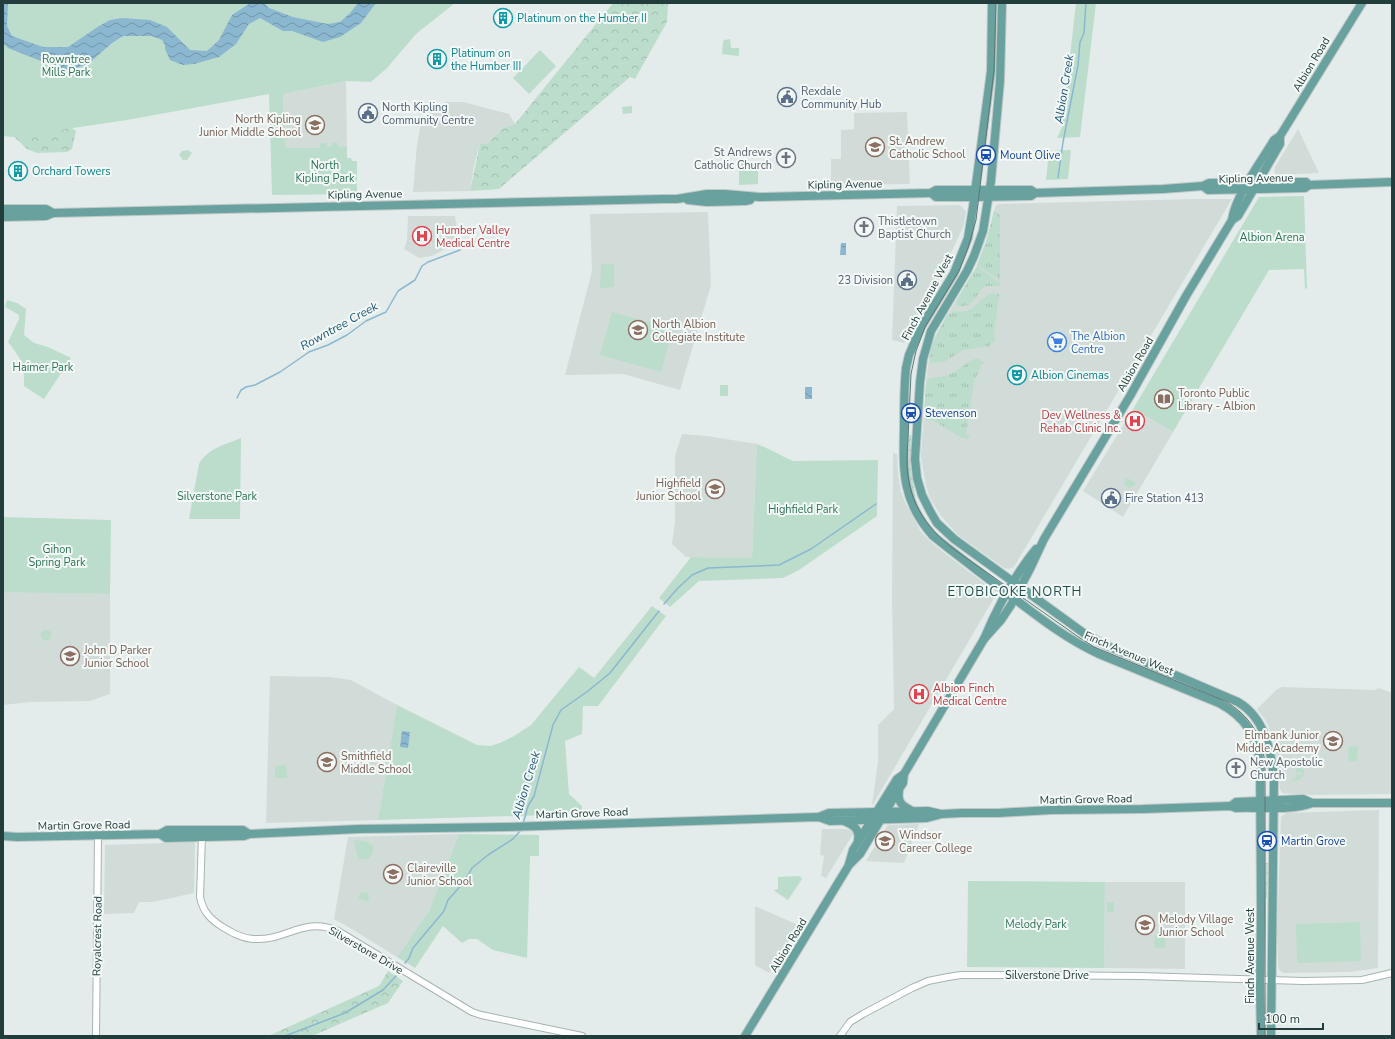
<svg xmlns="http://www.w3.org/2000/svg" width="1395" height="1039" font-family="'Nunito Sans',sans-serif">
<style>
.built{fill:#d1dcd9}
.grass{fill:url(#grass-tufts)}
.forest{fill:url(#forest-crowns)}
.park{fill:#bcddcc}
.garden{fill:url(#garden-furrows)}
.water{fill:url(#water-waves)}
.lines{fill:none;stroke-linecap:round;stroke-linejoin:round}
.stream{stroke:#8cb7d0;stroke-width:1.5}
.minor-casing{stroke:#a6b4b2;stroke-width:8}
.major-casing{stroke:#c1c9c8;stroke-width:10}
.minor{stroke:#fff;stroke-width:6}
.major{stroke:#68a19e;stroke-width:8}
.tram{stroke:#5d7877;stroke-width:1}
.labels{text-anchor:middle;stroke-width:4;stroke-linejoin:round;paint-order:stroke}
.culture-label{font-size:11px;fill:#0d838f;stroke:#f3f9f7;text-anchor:start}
.park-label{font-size:11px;fill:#2e7357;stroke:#f3f9f7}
.street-label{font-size:11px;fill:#233d3c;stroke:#f3f9f7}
.service-label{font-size:11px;fill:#4e5e75;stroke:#f3f9f7;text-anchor:start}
.education-label{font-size:11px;fill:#785e54;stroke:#f3f9f7;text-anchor:start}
.worship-label{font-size:11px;fill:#5b616d;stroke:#f3f9f7;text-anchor:start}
.transit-label{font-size:11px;fill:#164399;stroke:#f3f9f7;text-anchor:start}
.health-label{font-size:11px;fill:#be3a42;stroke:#f3f9f7;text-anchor:start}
.shop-label{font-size:11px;fill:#366cbe;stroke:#f3f9f7;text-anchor:start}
.water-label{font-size:12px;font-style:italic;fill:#1e5578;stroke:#f3f9f7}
.quarter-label{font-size:13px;letter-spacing:1px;fill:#1f4f4d;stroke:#f3f9f7}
</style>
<defs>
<pattern id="grass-tufts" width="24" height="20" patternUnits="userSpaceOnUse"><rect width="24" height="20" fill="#bcddcc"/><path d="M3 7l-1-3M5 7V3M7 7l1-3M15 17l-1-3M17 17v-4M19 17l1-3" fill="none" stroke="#a1bfb0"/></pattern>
<pattern id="forest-crowns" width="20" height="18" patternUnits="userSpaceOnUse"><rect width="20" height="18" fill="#bcddcc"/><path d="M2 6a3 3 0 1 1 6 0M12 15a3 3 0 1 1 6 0" fill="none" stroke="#a1bfb0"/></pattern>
<pattern id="garden-furrows" width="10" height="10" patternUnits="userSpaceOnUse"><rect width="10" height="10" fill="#bcddcc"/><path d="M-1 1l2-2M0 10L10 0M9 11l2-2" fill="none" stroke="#a1bfb0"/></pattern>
<pattern id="water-waves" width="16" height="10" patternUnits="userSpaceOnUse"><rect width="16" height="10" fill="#8cb7d0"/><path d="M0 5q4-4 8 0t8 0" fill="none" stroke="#7296aa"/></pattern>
</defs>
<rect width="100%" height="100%" fill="#e3ecea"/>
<!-- built -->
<g class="built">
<path d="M346 81 347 147 287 149 285 146 283 94Z"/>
<path d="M446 102H463L509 114 515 124 503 128 487 144H480L474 165 470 191 413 192 417 144 421 124 430 112Z"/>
<path d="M907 112 910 184 831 185V159H841V130L854 129V113Z"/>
<path d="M1298 129 1319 173 1276 175 1274 171 1275 167Z"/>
<path d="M1194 199H1232L1014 567 1009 569 1004 568 958 535 941 516 930 498 926 486 921 457 926 383 929 357 933 343 947 315 976 268 987 239 995 207 998 204Z"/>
<path d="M959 205 962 207 966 212 964 225 936 285 904 343 892 340 897 206Z"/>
<path d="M708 212 711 285 680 390 623 374 565 375 592 271 590 214Z"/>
<path d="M408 216H455L459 242 432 256 419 258 404 249 407 240Z"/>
<path d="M1133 409 1173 432 1123 517 1083 491Z"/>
<path d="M682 434 707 436 757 444 752 558 686 557 672 544 675 522V456Z"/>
<path d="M893 453 897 454 898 473 901 492 906 504 921 532 930 541 947 555 993 590 995 594 994 598 872 806 878 761V725L894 709 892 599Z"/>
<path d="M5 591 110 594V694L90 701 30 702 3 705V592Z"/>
<path d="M270 676 331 677 351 680 397 705 378 820 266 823Z"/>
<path d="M1282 687 1375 690 1379 688 1392 693V794L1312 795 1282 793 1280 789 1276 750 1274 738 1266 721 1257 709 1276 690Z"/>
<path d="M1379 810 1378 968 1350 972 1284 973 1280 971 1278 967 1277 933 1281 817 1286 813Z"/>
<path d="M919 824 904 863 866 861 888 825Z"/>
<path d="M822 829H847L855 831 826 878 821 876 824 856 820 855Z"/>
<path d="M459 834 429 911 397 957 350 928 334 919 348 837Z"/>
<path d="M195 842 194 893 153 902H139L134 913 104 914 105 845Z"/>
<path d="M1105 882H1185V969L1104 968Z"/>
<path d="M755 906 798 925 769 973 755 965Z"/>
</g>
<!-- grass -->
<g class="grass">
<path d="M994 211 1000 214V281L977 265 987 239Z"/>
<path d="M977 266 1000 283V286H985C974 295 976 308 957 306L956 301Z"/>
<path d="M991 293 999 294 994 335 995 340 987 348 986 345 984 347 963 350 944 362 931 363C925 350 941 327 947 315L952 313 953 311C977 314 974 302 991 293Z"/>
<path d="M974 359H980L983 362H985V364H982L974 382 966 435H970L967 439 960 437 936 422 925 419 924 416 926 383C929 375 938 378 946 376 956 373 963 364 974 359Z"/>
</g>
<!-- forest -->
<g class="forest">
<path d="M613 3H668L667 22 635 79 630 77 499 189 470 191 480 144H487L503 128 515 124Z"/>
<path d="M3 89 69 126 76 131 72 149 67 152 37 153 27 149 9 132Z"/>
<path d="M388 971 403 981 388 1003 312 1036H268L379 986Z"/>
</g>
<!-- park -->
<g class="park">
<path d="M3 3H455L416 34 387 68 371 82 346 81 283 94 285 146 287 148H320V143H327V147H332V143H338L339 147H347V158H351L352 161H357V194L272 195 269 94 127 120 12 137 3 136Z"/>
<path d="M1076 3H1096L1080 137 1057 138 1062 127Z"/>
<path d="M730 39 731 48H739V55L738 56 722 54 723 42 724 40Z"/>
<path d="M540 50 556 66 529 94 513 78Z"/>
<path d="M632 106V113L623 114 622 107Z"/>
<path d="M188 150 192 153 187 160H183L179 155 182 151Z"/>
<path d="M1071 150 1068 179 1046 180 1049 151Z"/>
<path d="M739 163H758V184L739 185Z"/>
<path d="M1304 196 1307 288 1305 289 1304 269 1269 270 1173 432 1133 409 1259 197Z"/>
<path d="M601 264H614V287L600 288Z"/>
<path d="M7 300 17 303 26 309 24 335 34 343 48 347 71 358 44 399 24 386C25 364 21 359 8 342L19 319V315L5 307Z"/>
<path d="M612 312 673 329 661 372 600 355Z"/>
<rect x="720" y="385" width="8" height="11"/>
<path d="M241 438 240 519H189L199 464C208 448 225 445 241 438Z"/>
<path d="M757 444C770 449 781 456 793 461L878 460 877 516 799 570 783 578 699 581 670 607 659 598 691 557 752 558Z"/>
<path d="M1127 478 1135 482V485L1129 488 1124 485 1125 479Z"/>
<path d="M3 517 111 520 110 594 3 592Z"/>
<path d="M652 606 666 616 598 706H583L582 734 565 741 569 794 582 806V814L378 820 397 705 477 745 490 746 500 743 514 736 531 725 579 667 594 678Z"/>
<circle cx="46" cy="635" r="5.5"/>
<path d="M1358 746 1357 761H1349L1348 759 1349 747Z"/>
<path d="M1300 764 1304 770V775L1299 780 1292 781 1291 780 1295 778 1297 774 1302 775V772L1297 773 1295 769Z"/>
<path d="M286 765 287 778H275V766Z"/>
<path d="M459 834 539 835V856H530L527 958 493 950 477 939H469L462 943 443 926 415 968 397 957 429 911Z"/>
<path d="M354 840 367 842 373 845V853L368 859H358Z"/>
<path d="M800 876 802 879 788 900 776 892 774 890 778 889V877Z"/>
<path d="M968 881 1105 882 1104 968 967 967Z"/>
<path d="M361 892 368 893 369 898 368 902 358 898Z"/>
<rect x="1107" y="902" width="7" height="10"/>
<path d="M1360 922 1361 961 1297 963 1296 924Z"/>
<path d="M1155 935H1163L1166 936 1165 948H1155L1154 941 1155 940 1154 936Z"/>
</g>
<!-- garden -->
<g class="garden">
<path d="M909 435H911V471L916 500C905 484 909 454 909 435Z"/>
<path d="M1266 863H1268L1267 899 1266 898Z"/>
</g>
<!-- water -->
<g class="water">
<path d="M3 3H8L7 26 12 36 43 47H68L99 26 110 20 122 18 150 20 167 27 190 50 207 51 219 40 232 15 250 3H264L269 8 293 17 328 24 340 22 350 13 358 3H376L361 23 340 37 323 42 292 31H283L260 18 249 24 236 44 219 57 194 64 183 65 170 60 165 49V45L162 40 152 36H123L112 43 88 64 66 71 8 48 3 43Z"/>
<path d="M841 243H846V255H840Z"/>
<rect x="805" y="387" width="7" height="12"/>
<path d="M402 731 410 732 408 748 400 747Z"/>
</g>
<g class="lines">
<!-- stream -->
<g class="stream">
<path d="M1058 178 1063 142 1078 65 1080 42 1084 33 1086 3"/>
<path d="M237 398 241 390 246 387 255 385 280 372 309 352 328 345 347 335 366 321 386 312 398 291 415 280 422 266 428 262 460 250"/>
<path d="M664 604 677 589 692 575 708 568 779 565 811 549 876 504"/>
<path d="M523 824 528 806 534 796 553 725 561 710 588 691 610 673 659 611"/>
<path d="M405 963 409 958 413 948 444 911 448 900 464 882 472 868 488 855 513 839 521 830"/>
<path d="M285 1036 345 1013 383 990 396 976"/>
</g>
<!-- minor casing -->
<g class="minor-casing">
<g id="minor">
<path d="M202 835 200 897C203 911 209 918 221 926 231 932 242 939 255 939 286 941 304 916 338 931L472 1012 481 1015 582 1036"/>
<path d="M96 1036 98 835"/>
<path d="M840 1036 850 1022 863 1014 912 988 928 981 948 977 961 975H1002L1140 976 1303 981 1362 980 1392 973"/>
</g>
</g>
<!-- major casing -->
<g class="major-casing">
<g id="major">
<path d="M992 3 991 71 973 207 968 238 954 273 921 327 909 355 906 368C904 388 904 407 904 427 903 472 902 501 933 536 955 554 977 570 999 587 1031 611 1062 637 1099 654L1219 703C1245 717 1257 735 1260 765L1261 910 1260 989 1261 1036"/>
<path d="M1002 3 1000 81 991 181 983 231 974 256 967 271 931 331 923 359 920 382 915 459 917 478 922 495 930 511 937 523 954 539 1085 634 1105 645 1238 702C1265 718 1271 750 1274 779L1271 1036"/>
<path d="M1203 186 1208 190 1305 188 1309 185 1392 182"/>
<path d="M931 193 936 197H975L1031 196 1035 193 1163 189 1203 186 1209 183 1306 182 1309 185"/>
<path d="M688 200 707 202 745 201 750 200"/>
<path d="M3 209H46L53 213"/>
<path d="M3 217 46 216 53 213 663 199H677L707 194H725L759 197 931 193 936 190H1031L1035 193"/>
<path d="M1232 220C1235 196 1261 162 1274 140L1280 136 1362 3"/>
<path d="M984 639 1001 620 1011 605 1030 569 1044 539 1130 396 1186 296 1232 220 1238 216 1280 144V136"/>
<path d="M899 791C897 803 903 806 912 811"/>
<path d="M1231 806 1236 802 1303 799 1312 803"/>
<path d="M819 817 829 813 928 811 941 814"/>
<path d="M844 821C854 825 860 829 858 841"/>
<path d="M160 834 166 838 244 836 249 834 359 829 506 827 819 817 830 821 927 818 942 814 961 813H998L1051 810 1143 809 1231 806 1236 808C1258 807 1292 811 1312 803H1392"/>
<path d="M3 836 17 837 160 834 167 830H243L249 834"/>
<path d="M849 864 853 850 897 779 904 774"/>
<path d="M745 1036 849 865 860 854 899 789 903 783 904 774 984 639C997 608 1014 576 1036 549"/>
</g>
</g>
<!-- minor -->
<use href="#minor" class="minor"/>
<!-- major -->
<use href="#major" class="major"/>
<!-- tram -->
<path class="tram" d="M996 3 994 70 976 220 968 248 959 271 925 327 916 351 911 374 907 459C907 500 924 526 955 550L1077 636 1094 647 1225 701C1250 716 1262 735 1265 764V1036"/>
</g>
<!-- icons -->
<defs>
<g id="building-ring" transform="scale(1)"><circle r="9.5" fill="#f3f9f7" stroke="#0f9aa8" stroke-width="1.5"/><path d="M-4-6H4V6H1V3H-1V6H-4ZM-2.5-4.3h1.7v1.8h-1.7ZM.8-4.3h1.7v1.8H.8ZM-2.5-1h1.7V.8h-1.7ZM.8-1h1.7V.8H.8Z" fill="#0f9aa8"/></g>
<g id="civic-ring" transform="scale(1)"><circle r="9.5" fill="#f3f9f7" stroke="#5c6f8a" stroke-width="1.5"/><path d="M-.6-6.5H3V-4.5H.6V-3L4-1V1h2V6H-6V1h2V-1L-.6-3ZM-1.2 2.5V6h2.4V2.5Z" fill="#5c6f8a"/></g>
<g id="school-ring" transform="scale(1)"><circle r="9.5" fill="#f3f9f7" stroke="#8d6e63" stroke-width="1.5"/><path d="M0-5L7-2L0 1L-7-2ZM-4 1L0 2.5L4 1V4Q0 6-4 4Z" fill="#8d6e63"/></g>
<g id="station-ring" transform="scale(1)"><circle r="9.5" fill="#f3f9f7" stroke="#1a4fb4" stroke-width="1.5"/><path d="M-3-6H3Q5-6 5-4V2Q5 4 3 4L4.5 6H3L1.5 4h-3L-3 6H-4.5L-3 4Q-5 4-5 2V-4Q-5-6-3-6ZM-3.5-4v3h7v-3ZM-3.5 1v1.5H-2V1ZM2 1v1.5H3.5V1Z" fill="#1a4fb4"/></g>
<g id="church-ring" transform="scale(1)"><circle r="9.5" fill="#f3f9f7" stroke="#6b7280" stroke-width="1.5"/><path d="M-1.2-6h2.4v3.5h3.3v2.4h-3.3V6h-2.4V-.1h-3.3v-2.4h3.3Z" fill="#6b7280"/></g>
<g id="hospital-ring" transform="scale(1)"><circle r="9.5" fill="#f3f9f7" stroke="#e0444e" stroke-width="1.5"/><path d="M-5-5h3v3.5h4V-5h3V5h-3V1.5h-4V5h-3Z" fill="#e0444e"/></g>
<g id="supermarket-ring" transform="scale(1)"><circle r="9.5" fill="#f3f9f7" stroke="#3f7fe0" stroke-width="1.5"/><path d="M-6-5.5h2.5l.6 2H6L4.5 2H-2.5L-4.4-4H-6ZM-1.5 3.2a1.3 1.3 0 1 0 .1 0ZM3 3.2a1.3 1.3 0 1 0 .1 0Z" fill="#3f7fe0"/></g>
<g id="theatre-ring" transform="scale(1)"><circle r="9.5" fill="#f3f9f7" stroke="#0f9aa8" stroke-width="1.5"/><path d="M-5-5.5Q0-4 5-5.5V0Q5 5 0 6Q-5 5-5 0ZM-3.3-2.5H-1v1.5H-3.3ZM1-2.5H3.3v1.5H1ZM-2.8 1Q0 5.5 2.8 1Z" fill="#0f9aa8"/></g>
<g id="library-ring" transform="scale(1)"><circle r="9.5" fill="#f3f9f7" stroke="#8d6e63" stroke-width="1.5"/><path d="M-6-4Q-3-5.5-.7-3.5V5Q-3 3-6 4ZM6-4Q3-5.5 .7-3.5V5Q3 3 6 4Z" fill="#8d6e63"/></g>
<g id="university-ring" transform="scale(1)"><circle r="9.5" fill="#f3f9f7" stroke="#8d6e63" stroke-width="1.5"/><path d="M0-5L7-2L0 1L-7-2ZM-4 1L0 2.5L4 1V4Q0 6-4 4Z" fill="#8d6e63"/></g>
</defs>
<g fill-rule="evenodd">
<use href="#building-ring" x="503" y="18"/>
<use href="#building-ring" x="437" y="59"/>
<use href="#civic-ring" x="787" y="97"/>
<use href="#civic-ring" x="368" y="113"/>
<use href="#school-ring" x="315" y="125"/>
<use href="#school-ring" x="875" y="147"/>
<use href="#station-ring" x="986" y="155"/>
<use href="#church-ring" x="786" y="158"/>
<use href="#building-ring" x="18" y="171"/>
<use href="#church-ring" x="864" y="227"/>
<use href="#hospital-ring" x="422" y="236"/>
<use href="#civic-ring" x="907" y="280"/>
<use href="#school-ring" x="638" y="330"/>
<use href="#supermarket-ring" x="1057" y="342"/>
<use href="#theatre-ring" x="1017" y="375"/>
<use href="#library-ring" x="1164" y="399"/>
<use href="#station-ring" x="911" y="413"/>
<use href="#hospital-ring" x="1135" y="421"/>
<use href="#school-ring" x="715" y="489"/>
<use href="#civic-ring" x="1111" y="498"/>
<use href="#school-ring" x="70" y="656"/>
<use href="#hospital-ring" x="919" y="694"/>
<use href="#school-ring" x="1333" y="741"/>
<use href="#school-ring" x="327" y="762"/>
<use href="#church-ring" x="1236" y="768"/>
<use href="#university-ring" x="885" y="841"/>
<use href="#station-ring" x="1267" y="841"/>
<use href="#school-ring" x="393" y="874"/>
<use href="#school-ring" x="1145" y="925"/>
</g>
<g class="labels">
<!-- culture labels -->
<g class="culture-label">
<text x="517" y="22">Platinum on the Humber II</text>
<text x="451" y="57">Platinum on<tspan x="451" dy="13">the Humber III</tspan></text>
<text x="32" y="175">Orchard Towers</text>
<text x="1031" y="379">Albion Cinemas</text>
</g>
<!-- park labels -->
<g class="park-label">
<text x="66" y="63">Rowntree<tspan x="66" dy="13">Mills Park</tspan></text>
<text x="325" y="169">North<tspan x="325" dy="13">Kipling Park</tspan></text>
<text x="1272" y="241">Albion Arena</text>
<text x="43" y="371">Haimer Park</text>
<text x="217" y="500">Silverstone Park</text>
<text x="803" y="513">Highfield Park</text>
<text x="57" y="553">Gihon<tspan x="57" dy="13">Spring Park</tspan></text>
<text x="1036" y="928">Melody Park</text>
</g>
<!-- street labels -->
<g class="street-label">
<text transform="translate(1311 64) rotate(-59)" y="4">Albion Road</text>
<text transform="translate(1256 178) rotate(-1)" y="4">Kipling Avenue</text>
<text transform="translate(845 184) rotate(-1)" y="4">Kipling Avenue</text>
<text transform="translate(365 194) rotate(-1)" y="4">Kipling Avenue</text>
<text transform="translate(927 297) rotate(-62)" y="4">Finch Avenue West</text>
<text transform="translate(1135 364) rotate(-60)" y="4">Albion Road</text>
<text transform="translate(1129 653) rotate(23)" y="4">Finch Avenue West</text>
<text transform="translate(1086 799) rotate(-1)" y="4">Martin Grove Road</text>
<text transform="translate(582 813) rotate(-2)" y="4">Martin Grove Road</text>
<text transform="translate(84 825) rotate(-1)" y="4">Martin Grove Road</text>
<text transform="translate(97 936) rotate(-89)" y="4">Royalcrest Road</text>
<text transform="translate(788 945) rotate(-59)" y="4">Albion Road</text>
<text transform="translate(366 950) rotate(30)" y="4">Silverstone Drive</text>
<text transform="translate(1250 956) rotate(-90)" y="4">Finch Avenue West</text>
<text x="1047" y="979">Silverstone Drive</text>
</g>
<!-- service labels -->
<g class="service-label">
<text x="801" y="95">Rexdale<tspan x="801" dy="13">Community Hub</tspan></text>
<text x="382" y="111">North Kipling<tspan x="382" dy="13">Community Centre</tspan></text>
<text x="893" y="284" text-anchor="end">23 Division</text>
<text x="1125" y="502">Fire Station 413</text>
</g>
<!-- education labels -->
<g class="education-label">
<text x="301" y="123" text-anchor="end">North Kipling<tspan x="301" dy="13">Junior Middle School</tspan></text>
<text x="889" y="145">St. Andrew<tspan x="889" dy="13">Catholic School</tspan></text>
<text x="652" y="328">North Albion<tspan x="652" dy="13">Collegiate Institute</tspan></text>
<text x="1178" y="397">Toronto Public<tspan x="1178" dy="13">Library - Albion</tspan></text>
<text x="701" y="487" text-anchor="end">Highfield<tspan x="701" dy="13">Junior School</tspan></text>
<text x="84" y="654">John D Parker<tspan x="84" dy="13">Junior School</tspan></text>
<text x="1319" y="739" text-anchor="end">Elmbank Junior<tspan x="1319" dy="13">Middle Academy</tspan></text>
<text x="341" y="760">Smithfield<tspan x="341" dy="13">Middle School</tspan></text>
<text x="899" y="839">Windsor<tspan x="899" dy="13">Career College</tspan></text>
<text x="407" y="872">Claireville<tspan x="407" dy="13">Junior School</tspan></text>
<text x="1159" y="923">Melody Village<tspan x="1159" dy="13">Junior School</tspan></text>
</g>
<!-- worship labels -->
<g class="worship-label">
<text x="772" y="156" text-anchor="end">St Andrews<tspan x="772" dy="13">Catholic Church</tspan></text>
<text x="878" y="225">Thistletown<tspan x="878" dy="13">Baptist Church</tspan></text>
<text x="1250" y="766">New Apostolic<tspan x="1250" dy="13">Church</tspan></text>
</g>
<!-- transit labels -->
<g class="transit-label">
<text x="1000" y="159">Mount Olive</text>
<text x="925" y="417">Stevenson</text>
<text x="1281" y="845">Martin Grove</text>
</g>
<!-- health labels -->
<g class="health-label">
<text x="436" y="234">Humber Valley<tspan x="436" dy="13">Medical Centre</tspan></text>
<text x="1121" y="419" text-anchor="end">Dev Wellness &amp;<tspan x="1121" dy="13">Rehab Clinic Inc.</tspan></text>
<text x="933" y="692">Albion Finch<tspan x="933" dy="13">Medical Centre</tspan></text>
</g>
<!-- shop labels -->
<g class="shop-label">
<text x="1071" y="340">The Albion<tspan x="1071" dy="13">Centre</tspan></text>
</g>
<!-- water labels -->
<g class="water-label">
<text transform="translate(1064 89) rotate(-81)" y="4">Albion Creek</text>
<text transform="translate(339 326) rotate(-29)" y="4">Rowntree Creek</text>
<text transform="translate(526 785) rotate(-73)" y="4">Albion Creek</text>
</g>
<!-- quarter labels -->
<g class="quarter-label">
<text x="1015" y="596">ETOBICOKE NORTH</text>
</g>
</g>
<!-- border -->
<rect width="1395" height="1039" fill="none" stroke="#233d3c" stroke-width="8"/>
<!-- scale -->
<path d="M1259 1023v6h64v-6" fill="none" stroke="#233d3c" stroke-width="2"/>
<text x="1265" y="1023" font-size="12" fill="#233d3c" stroke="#f3f9f7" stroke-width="3" paint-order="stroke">100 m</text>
</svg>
